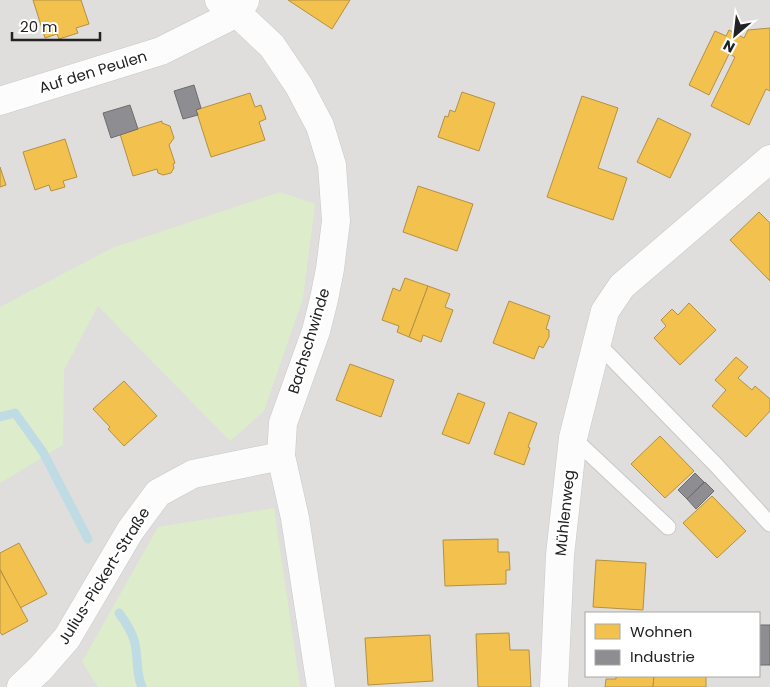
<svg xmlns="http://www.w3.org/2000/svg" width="770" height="687" font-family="Poppins,sans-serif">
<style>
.residential{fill:#dfdedc;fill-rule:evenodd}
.grass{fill:#ddeccb}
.homes{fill:#f2c14e;stroke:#b49141}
.industry{fill:#8d8d92;stroke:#6d6d70}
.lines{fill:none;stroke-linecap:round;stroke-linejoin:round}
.stream{stroke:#bfdbe3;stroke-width:9}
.lane-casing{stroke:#c9c8c7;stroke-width:17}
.street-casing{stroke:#c9c8c7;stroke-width:29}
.lane{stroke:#fdfcfc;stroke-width:15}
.street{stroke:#fdfcfc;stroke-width:28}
.labels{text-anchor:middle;stroke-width:5;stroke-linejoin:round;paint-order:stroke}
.street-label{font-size:15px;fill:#222;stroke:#fff}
</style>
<rect width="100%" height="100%" fill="#f0eeeb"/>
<!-- residential -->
<path class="residential" d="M0 0H770V687H0ZM586 613H759V676H586Z"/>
<!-- grass -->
<g class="grass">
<path d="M280 192 315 204 303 298 264 411 230 441 98 306 64 370 63 445 0 483V307L112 248Z"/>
<path d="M274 508 300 687H98L82 662 158 527Z"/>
</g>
<!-- homes -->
<g class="homes">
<path d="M33 0H81L89 24 76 28 78 33 59 39 57 34 45 38Z"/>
<path d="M288 0H350L332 29Z"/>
<path d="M770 28V91L766 89 749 125 711 106 735 57 729 54 709 95 689 85 715 31 726 36 729 30 744 38 748 30Z"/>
<path d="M462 92 495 103 479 151 438 137 445 116 448 117 450 110 455 112Z"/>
<path d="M250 93 255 107 261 105 266 119 259 122 265 140 211 157 196 110Z"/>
<path d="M582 96 618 108 598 168 627 178 613 220 547 197Z"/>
<path d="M658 118 691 134 670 178 637 162Z"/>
<path d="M162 121V123L170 126 174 138 169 145 175 163 173 164 174 168 171 173 163 175 158 173 157 169 133 176 120 134Z"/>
<path d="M65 139 77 177 63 181 65 187 51 191 49 185 35 190 23 152Z"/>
<path d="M0 167 6 185 0 187Z"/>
<path d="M418 186 473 204 457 251 403 232Z"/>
<path d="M759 212 770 223V281L730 240Z"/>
<path d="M405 278 428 286 409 337 397 332 399 326 382 320 393 288 400 291Z"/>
<path d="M428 286 450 294 445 307 453 310 441 342 423 335 421 342 409 337Z"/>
<path d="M509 301 550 316 546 329 549 330V337L543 348 539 346 534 359 493 343Z"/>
<path d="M689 303 716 330 680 365 654 338 666 326 661 320 672 309 678 315Z"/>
<path d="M736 357 748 367 738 378 752 390 755 386 770 399V411L746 437 712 406 726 390 715 380Z"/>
<path d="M350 364 394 380 381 417 336 400Z"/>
<path d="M124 381 157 416 124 446 108 429 110 427 93 409Z"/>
<path d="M458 393 485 403 469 444 442 434Z"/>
<path d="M509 412 537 423 528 447 530 448 524 465 494 454Z"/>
<path d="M660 436 694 471 665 498 631 464Z"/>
<path d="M712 496 746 531 717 558 683 523Z"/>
<path d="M498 539V552H509L510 570H506V584L445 586 443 540Z"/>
<path d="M19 543 47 594 20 608 0 569V553Z"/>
<path d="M596 560 646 563 643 610 593 607Z"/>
<path d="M0 570 28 621 2 635 0 632Z"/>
<path d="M509 633 510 650H529L531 687H478L476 634Z"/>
<path d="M430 635 433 681 368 685 365 638Z"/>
<path d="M616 676H654L653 687H605L606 679H616Z"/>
<path d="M654 676H706V687H653Z"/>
</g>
<!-- industry -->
<g class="industry">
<path d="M194 85 201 108 196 110 198 115 183 119 174 91Z"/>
<path d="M130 105 138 129 111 138 103 113Z"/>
<path d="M695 473 704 482 687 499 678 490Z"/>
<path d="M705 482 714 491 696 509 687 499Z"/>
<rect x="759" y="625" width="11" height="40"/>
</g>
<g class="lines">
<!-- stream -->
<g class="stream">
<path d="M0 417 15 413 43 452 88 539"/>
<path d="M119 613C125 621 131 630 134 640 139 656 135 672 142 687"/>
</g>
<!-- lane casing -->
<g class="lane-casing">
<g id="lane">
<path d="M596 342 716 465 770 524"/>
<path d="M573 438 668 527"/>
</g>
</g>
<!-- street casing -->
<g class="street-casing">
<g id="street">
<path d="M219 0 237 13 272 46 299 86 320 126 332 165 336 221 330 269 324 299 316 331 283 423 281 456 295 518 321 687"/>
<path d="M0 101 161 51 237 13 245 1"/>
<path d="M21 687 40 669 67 638 130 531 158 493 193 474 281 456"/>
<path d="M554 687 560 555 573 438 605 311 622 286 770 159"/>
</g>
</g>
<!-- lane -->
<use href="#lane" class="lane"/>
<!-- street -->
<use href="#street" class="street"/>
</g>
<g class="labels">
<!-- street labels -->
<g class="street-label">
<text transform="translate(93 72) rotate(-17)" y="5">Auf den Peulen</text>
<text transform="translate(309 341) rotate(-73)" y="5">Bachschwinde</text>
<text transform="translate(565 513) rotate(-84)" y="5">Mühlenweg</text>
<text transform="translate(104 576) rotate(-58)" y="5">Julius-Pickert-Straße</text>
</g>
</g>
<!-- legend -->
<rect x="585" y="612" width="175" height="65" fill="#ffffff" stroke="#a7a7a7"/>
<rect x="595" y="624" width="25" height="15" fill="#f2c14e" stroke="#a7a7a7"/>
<text x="630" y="637" font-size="15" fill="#222222">Wohnen</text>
<rect x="595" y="650" width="25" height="15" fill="#8d8d92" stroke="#a7a7a7"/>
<text x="630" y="662" font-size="15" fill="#222222">Industrie</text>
<!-- north arrow -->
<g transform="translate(735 35) rotate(208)" stroke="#ffffff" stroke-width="4" paint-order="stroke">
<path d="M0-4L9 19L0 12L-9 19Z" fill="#222222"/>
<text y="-8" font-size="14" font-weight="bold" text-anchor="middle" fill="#222222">N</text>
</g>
<!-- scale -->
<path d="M12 32v8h88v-8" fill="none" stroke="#222222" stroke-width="2.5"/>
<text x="20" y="32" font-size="15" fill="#222222" stroke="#ffffff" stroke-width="4" paint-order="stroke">20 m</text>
</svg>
